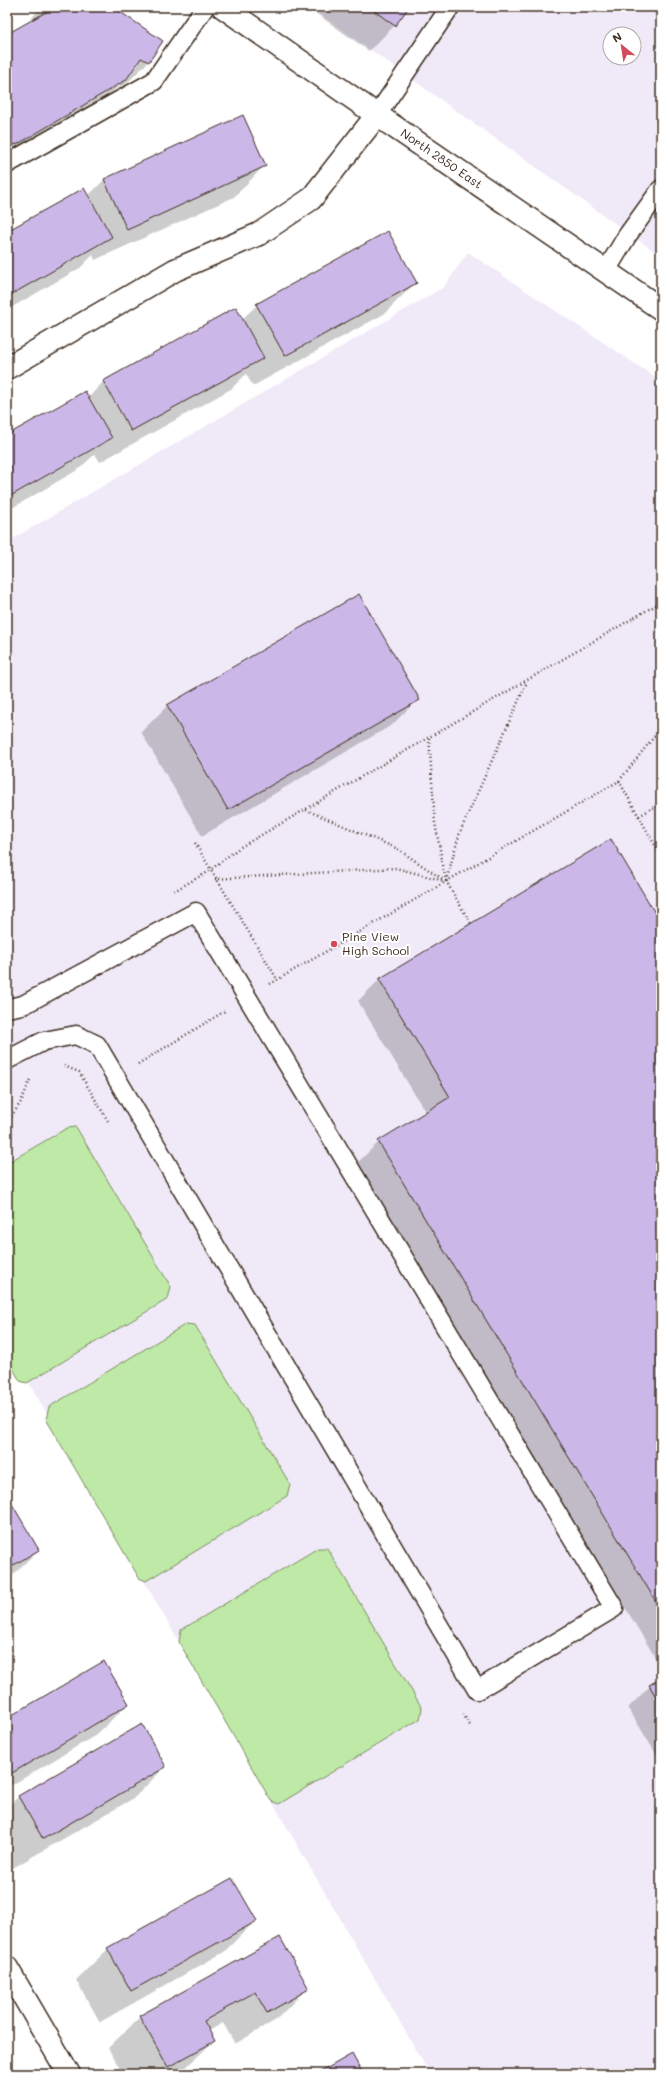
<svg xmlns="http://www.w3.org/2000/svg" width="668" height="2081" font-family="Mali,sans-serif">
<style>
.built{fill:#f0eaf8;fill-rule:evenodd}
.green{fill:#bee9a6;stroke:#7c8a62}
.shadow{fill:#0003}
.building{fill:#ccb8e8;stroke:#3b2a1e}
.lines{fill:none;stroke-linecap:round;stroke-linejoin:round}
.lane-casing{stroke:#3b2a1e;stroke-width:21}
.street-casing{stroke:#3b2a1e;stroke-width:25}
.path{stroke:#3b2a1e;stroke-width:2.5;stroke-dasharray:1 3;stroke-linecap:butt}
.lane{stroke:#fff;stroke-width:18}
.street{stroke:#fff;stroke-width:22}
.poi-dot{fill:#d1495b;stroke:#fff;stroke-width:1.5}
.labels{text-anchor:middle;stroke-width:4;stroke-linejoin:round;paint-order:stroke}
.street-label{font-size:12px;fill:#3b2a1e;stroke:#fff}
.poi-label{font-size:12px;fill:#3b2a1e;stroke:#fff;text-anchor:start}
</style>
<rect width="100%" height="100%" fill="#fff"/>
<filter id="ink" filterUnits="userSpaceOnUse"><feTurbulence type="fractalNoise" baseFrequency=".025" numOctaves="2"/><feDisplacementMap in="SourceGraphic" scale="8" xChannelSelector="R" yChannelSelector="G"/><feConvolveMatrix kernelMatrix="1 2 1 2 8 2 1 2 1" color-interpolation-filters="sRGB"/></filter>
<g filter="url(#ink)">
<!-- built -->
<g class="built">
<path d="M310 7H661V256ZM610 34H634V58H610Z"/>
<path d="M468 252 661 381V2074H430L7 1345V542L444 287Z"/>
</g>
<!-- green -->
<g class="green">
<path d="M76 1127 171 1287 168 1299 27 1383 20 1381 7 1358V1163L67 1128Z"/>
<path d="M186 1324 195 1325 290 1484 287 1496 146 1581 139 1578 46 1419 49 1407Z"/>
<path d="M318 1548H327L422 1708 420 1719 279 1804 271 1801 179 1642 181 1630Z"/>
</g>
<!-- shadow -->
<g class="shadow">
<path d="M40 7H112L162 41 148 62 122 88 119 86 99 106 7 161V35L29 22Z"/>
<path d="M307 7H408L395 25 369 51Z"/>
<path d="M645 7H661V18Z"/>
<path d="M243 116 265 165 234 197 95 260 93 255 80 268 7 310V232L88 196 104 180Z"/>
<path d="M416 282 384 314 253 386 246 374 231 389 100 462 95 454 79 469 7 511V436L88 398 104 381 241 320 257 305Z"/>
<path d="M418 699 392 725 202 836 141 732 167 706Z"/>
<path d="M610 841 661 925V1667L357 1163 379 1142 426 1113 358 1001 379 980Z"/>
<path d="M7 1508 38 1550 7 1581Z"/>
<path d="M661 1679V1762L628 1708 650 1686Z"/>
<path d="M128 1704 96 1735 7 1788V1719Z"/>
<path d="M165 1767 134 1798 11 1869 7 1862V1808L19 1796Z"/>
<path d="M255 1921 224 1952 100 2022 76 1980 108 1949Z"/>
<path d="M279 1938 307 1988 276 2020 235 2044 223 2023 209 2031 214 2041 179 2074H123L108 2048 140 2017Z"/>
</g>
<!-- building -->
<g class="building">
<path d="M55 7H113L163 41 149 62 141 58 126 80 18 144 7 146V34Z"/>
<path d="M369 7H409L395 26Z"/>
<path d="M243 115 266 166 127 230 104 179Z"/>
<path d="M84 188 112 237 7 297V231Z"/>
<path d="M388 231 417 283 285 356 256 304Z"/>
<path d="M236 307 264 358 131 431 103 381Z"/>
<path d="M85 391 112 438 7 498V435Z"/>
<path d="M359 594 420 700 228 810 167 705Z"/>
<path d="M611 839 661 923V1610L378 1141 450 1097 379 979Z"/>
<path d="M12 1504 39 1550 7 1569V1507Z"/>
<path d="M104 1661 129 1704 7 1776V1718Z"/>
<path d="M661 1678V1705L649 1685Z"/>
<path d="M142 1724 166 1767 43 1839 18 1796Z"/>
<path d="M232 1878 257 1921 131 1991 107 1948Z"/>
<path d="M280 1937 309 1989 267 2013 255 1992 204 2021 215 2041 168 2067 139 2016Z"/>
<path d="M352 2054 363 2074H317Z"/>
</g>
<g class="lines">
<!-- lane casing -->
<g class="lane-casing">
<g id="lane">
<path d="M377 115 450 7"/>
<path d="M7 164 154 81 205 7"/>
<path d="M606 271 627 236 661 189"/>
<path d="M7 1008 23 1005 196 912 614 1608 477 1690 97 1045 76 1035 44 1041 7 1060"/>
</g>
</g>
<!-- street casing -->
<g class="street-casing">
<g id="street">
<path id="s1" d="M223 7 377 115 661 309"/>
<path d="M7 368 175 270 259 234 311 199 377 115"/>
<path d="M7 1968 69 2074"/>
</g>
</g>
<!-- path -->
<g class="path">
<path d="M429 738 435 823 446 881 471 924"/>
<path d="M619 781 661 856"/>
<path d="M306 810 396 848 444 880"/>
<path d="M639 816 661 803"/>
<path d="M195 843 277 979"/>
<path d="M215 879 396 868 445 881"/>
<path d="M446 881 460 832 527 682"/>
<path d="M174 891 206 873 239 848 661 602"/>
<path d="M270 984 619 781 661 728"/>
<path d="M138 1064 225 1011"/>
<path d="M64 1066 79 1072 108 1121"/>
<path d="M7 1123 21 1102 30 1080"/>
<path d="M463 1714 471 1727"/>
</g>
<!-- lane -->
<use href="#lane" class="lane"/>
<!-- street -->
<use href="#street" class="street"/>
</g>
</g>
<!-- markers -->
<circle class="poi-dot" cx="334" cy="944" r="4"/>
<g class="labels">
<!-- street labels -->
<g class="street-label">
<text dy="4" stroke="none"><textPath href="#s1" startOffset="266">North 2850 East</textPath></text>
</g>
<!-- poi labels -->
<g class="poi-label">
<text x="342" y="941">Pine View<tspan x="342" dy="14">High School</tspan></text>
</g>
</g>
<!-- margin -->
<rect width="668" height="2081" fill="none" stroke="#fff" stroke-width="24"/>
<rect x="12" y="12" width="644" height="2057" fill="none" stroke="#3b2a1e" stroke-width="1.5" filter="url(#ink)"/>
<!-- north arrow -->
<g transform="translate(622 46) rotate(330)"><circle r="19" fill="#ffffff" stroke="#b1aaa5"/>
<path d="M0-3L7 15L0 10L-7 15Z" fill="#d1495b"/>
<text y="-6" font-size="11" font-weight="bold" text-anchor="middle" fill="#3b2a1e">N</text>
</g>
</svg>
